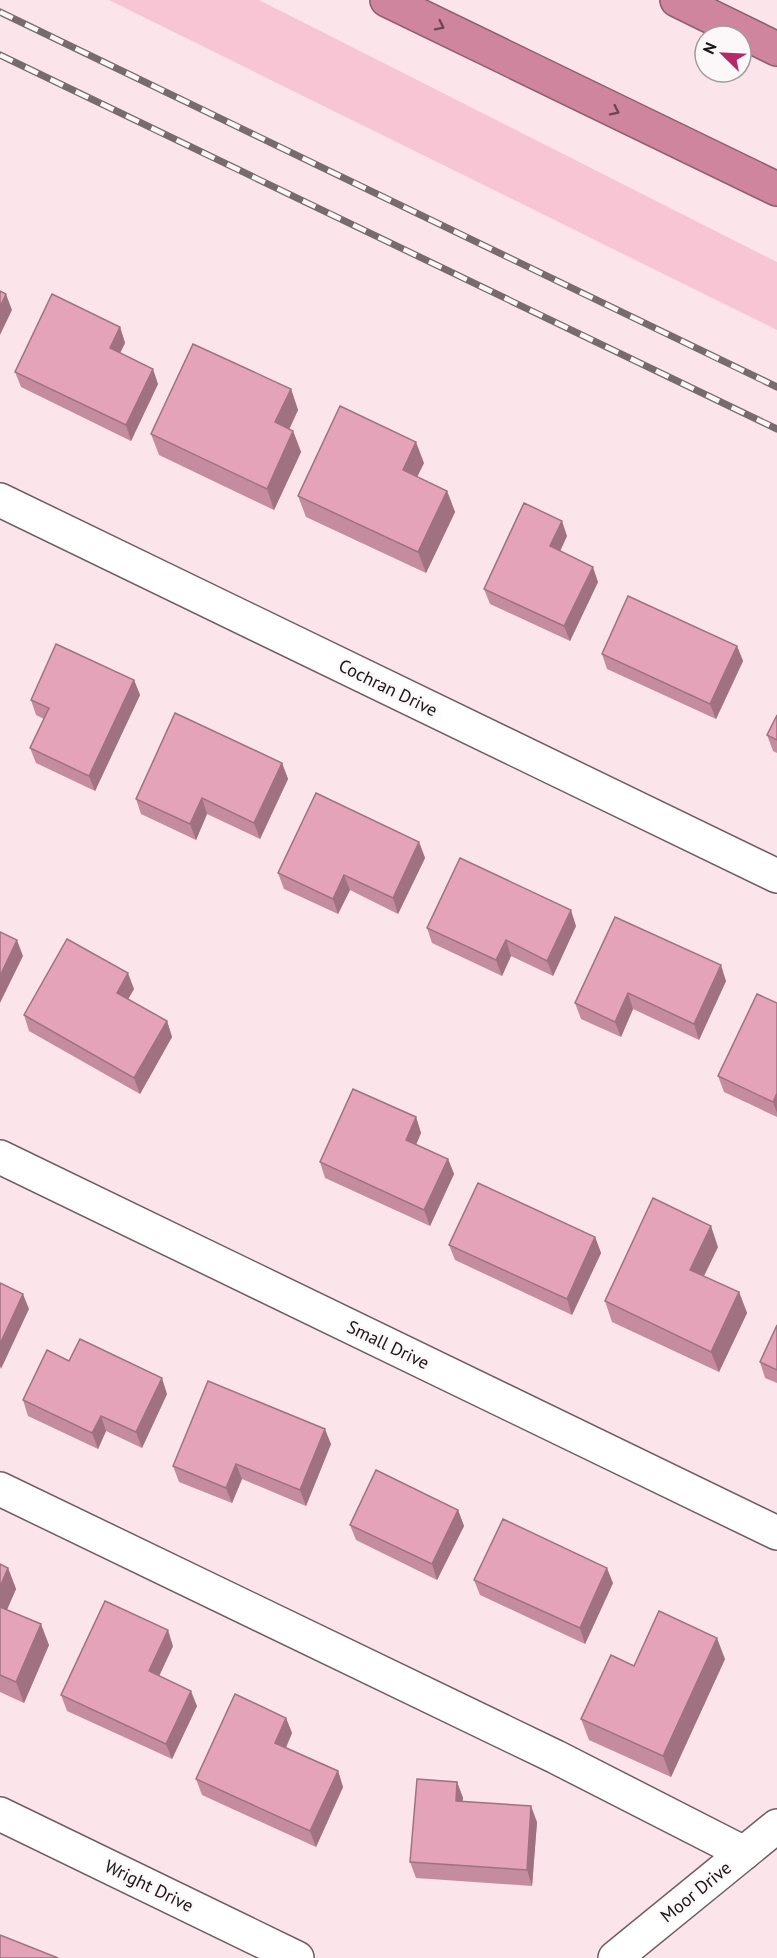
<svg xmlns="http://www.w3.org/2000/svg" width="777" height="1958" font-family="'PT Sans',sans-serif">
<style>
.green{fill:#f7c5d4}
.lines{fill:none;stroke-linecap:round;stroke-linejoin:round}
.minor-casing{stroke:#705d62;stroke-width:36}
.highway-casing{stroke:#905d6f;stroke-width:36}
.minor{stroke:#fff;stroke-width:33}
.highway{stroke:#cf859e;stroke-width:33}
.rail-casing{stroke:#786b6f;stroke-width:7}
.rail{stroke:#fcf7f8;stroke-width:4.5;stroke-dasharray:14;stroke-linecap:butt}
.wall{fill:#c48c9e}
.shaded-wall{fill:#a07281}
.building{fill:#e4a3b8;stroke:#a07281;stroke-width:1.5}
.oneway{stroke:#6d4754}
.labels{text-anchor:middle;stroke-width:4.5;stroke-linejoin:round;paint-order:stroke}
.street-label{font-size:18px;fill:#1c1417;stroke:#fcf7f8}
</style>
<rect width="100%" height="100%" fill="#fbe5eb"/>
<!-- green -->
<path class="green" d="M109 0H259L777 262V330Z"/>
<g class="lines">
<!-- minor casing -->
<g class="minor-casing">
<g id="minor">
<path d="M0 500 777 876"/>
<path d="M0 1157 777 1533"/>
<path d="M0 1489 556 1757 744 1853"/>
<path d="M0 1814 297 1958"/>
<path d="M615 1958 777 1826"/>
</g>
</g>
<!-- highway casing -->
<g class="highway-casing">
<g id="highway">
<path d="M387 0 777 189"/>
<path d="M677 0 777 49"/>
</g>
</g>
<!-- minor -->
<use href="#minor" class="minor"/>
<!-- highway -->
<use href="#highway" class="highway"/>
<!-- rail casing -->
<g class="rail-casing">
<g id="rail">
<path d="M0 12 777 387"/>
<path d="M0 55 777 429"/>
</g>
</g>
<!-- rail -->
<use href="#rail" class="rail"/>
</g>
<!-- wall -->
<g class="wall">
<path d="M120 327 125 343 120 353 158 384 131 441 21 387 15 372Z"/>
<path d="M291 389 298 410 289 429 293 431 301 452 274 510 159 455 151 434Z"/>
<path d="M424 463 417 477 447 491 455 512 426 573 306 517 298 496Z"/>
<path d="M567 536 560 551 598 582 570 641 490 604 484 589Z"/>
<path d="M737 646 743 661 716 719 607 669 602 654Z"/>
<path d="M134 680 140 695 95 791 36 763 30 748 44 719 36 715 31 700Z"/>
<path d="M777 715V753L773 751 767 735Z"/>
<path d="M282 763 288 779 260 839 207 814 196 840 141 814 136 799Z"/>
<path d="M419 842 425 858 398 914 350 890 338 914 284 889 278 873Z"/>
<path d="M615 917 726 981 699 1040 633 1009 621 1037 581 1019 575 1003Z"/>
<path d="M576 926 553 976 511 956 502 976 432 943 427 928Z"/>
<path d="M134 989 128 999 167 1021 172 1037 140 1094 29 1031 24 1015Z"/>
<path d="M777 1003V1117L724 1092 718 1076Z"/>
<path d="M416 1117 421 1133 416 1145 448 1159 454 1174 430 1226 325 1178 320 1162Z"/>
<path d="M595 1237 601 1253 572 1315 455 1260 449 1245Z"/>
<path d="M718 1247 704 1276 739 1292 747 1313 719 1372 612 1322 605 1301Z"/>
<path d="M777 1325V1383L765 1378 760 1362Z"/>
<path d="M69 1361 167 1394 142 1448 106 1431 98 1449 28 1416 23 1400Z"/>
<path d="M331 1444 306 1506 242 1479 232 1503 179 1482 173 1466Z"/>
<path d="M458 1510 464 1526 437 1580 356 1540 350 1525Z"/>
<path d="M0 1564 8 1568 16 1589 7 1610 49 1645 24 1703 0 1692Z"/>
<path d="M474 1580 613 1583 585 1644 480 1595Z"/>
<path d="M173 1646 159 1676 197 1706 172 1759 67 1711 61 1695Z"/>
<path d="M725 1659 671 1777 589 1740 581 1719 634 1666Z"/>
<path d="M286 1718 292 1733 286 1748 338 1771 343 1787 316 1847 202 1795 196 1779Z"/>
<path d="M457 1782 463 1798 462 1801 537 1822 532 1886 416 1878 410 1862Z"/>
</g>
<!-- shaded-wall -->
<g class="shaded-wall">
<path d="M6 294 12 310 0 335V307Z"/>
<path d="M120 327 125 343 115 363 110 348Z"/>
<path d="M153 369 158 384 131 441 126 425Z"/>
<path d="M291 389 298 410 283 443 275 422Z"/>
<path d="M293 431 301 452 274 510 267 489Z"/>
<path d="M416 442 424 463 410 491 403 470Z"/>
<path d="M447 491 455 512 426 573 418 552Z"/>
<path d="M562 521 567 536 555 562 550 546Z"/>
<path d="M593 567 598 582 570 641 564 626Z"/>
<path d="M737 646 743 661 716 719 710 704Z"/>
<path d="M134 680 140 695 95 791 89 776Z"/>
<path d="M282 763 288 779 260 839 254 823Z"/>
<path d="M202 798 207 814 196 840 190 824Z"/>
<path d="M419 842 425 858 398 914 393 898Z"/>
<path d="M344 875 350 890 338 914 333 899Z"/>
<path d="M571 910 576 926 553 976 547 961Z"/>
<path d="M17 940 23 956 0 1003V976Z"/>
<path d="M506 940 511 956 502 976 496 960Z"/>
<path d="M721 965 726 981 699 1040 694 1024Z"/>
<path d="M128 973 134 989 123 1008 117 993Z"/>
<path d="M628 993 633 1009 621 1037 615 1022Z"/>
<path d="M167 1021 172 1037 140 1094 134 1078Z"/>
<path d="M777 1093V1113L773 1102Z"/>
<path d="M416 1117 421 1133 411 1156 406 1140Z"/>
<path d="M448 1159 454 1174 430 1226 424 1210Z"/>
<path d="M711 1226 718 1247 697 1290 690 1270Z"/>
<path d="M595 1237 601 1253 572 1315 567 1299Z"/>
<path d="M739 1292 747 1313 719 1372 711 1352Z"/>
<path d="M23 1294 29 1309 1 1369 0 1366V1344Z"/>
<path d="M162 1378 167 1394 142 1448 136 1432Z"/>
<path d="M101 1416 106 1431 98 1449 92 1433Z"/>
<path d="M325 1429 331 1444 306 1506 300 1490Z"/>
<path d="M236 1464 242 1479 232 1503 226 1488Z"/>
<path d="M458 1510 464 1526 437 1580 432 1564Z"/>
<path d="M8 1568 16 1589 0 1625V1587Z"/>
<path d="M607 1568 613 1583 585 1644 580 1628Z"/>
<path d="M41 1624 49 1645 24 1703 16 1682Z"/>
<path d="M168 1630 173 1646 154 1687 149 1671Z"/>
<path d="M717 1638 725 1659 671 1777 663 1756Z"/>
<path d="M191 1691 197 1706 172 1759 166 1744Z"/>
<path d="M286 1718 292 1733 281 1758 275 1743Z"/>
<path d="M338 1771 343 1787 316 1847 310 1831Z"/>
<path d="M457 1782 463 1798 461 1816 456 1801Z"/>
<path d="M531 1806 537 1822 532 1886 527 1870Z"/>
</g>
<!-- building -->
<g class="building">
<path d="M0 291 6 294 0 307Z"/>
<path d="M52 294 120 327 110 348 153 369 126 425 15 372Z"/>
<path d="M193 344 291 389 275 422 293 431 267 489 151 434Z"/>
<path d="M340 406 416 442 403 470 447 491 418 552 298 496Z"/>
<path d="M524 503 562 521 550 546 593 567 564 626 484 589Z"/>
<path d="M628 596 737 646 710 704 602 654Z"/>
<path d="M56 644 134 680 89 776 30 748 49 708 31 700Z"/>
<path d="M175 713 282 763 254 823 202 798 190 824 136 799Z"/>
<path d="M777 715V740L767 735Z"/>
<path d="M316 793 419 842 393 898 344 875 333 899 278 873Z"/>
<path d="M460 858 571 910 547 961 506 940 496 960 427 928Z"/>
<path d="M615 917 721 965 694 1024 628 993 615 1022 575 1003Z"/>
<path d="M0 932 17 940 0 976Z"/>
<path d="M67 939 128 973 117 993 167 1021 134 1078 24 1015Z"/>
<path d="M757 994 777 1003V1093L773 1102 718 1076Z"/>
<path d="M353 1089 416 1117 406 1140 448 1159 424 1210 320 1162Z"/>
<path d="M478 1183 595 1237 567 1299 449 1245Z"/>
<path d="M653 1198 711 1226 690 1270 739 1292 711 1352 605 1301Z"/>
<path d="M0 1283 23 1294 0 1344Z"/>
<path d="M777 1325V1370L760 1362Z"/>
<path d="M80 1339 162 1378 136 1432 101 1416 92 1433 23 1400 47 1350 69 1361Z"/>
<path d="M208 1381 325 1429 300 1490 236 1464 226 1488 173 1466Z"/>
<path d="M376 1470 458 1510 432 1564 350 1525Z"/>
<path d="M503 1519 607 1568 580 1628 474 1580Z"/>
<path d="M0 1564 8 1568 0 1587Z"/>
<path d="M105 1601 168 1630 149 1671 191 1691 166 1744 61 1695Z"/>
<path d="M0 1607 41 1624 16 1682 0 1675Z"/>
<path d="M659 1611 717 1638 663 1756 581 1719 611 1655 634 1666Z"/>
<path d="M235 1694 286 1718 275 1743 338 1771 310 1831 196 1779Z"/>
<path d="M417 1779 457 1782 456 1801 531 1806 527 1870 410 1862Z"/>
<path d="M0 1935 58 1958H0Z"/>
</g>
<!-- one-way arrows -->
<defs><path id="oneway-chevron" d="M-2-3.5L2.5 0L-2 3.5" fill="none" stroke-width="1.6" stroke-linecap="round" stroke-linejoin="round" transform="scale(1.5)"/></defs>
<g class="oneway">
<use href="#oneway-chevron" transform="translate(440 26) rotate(26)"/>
<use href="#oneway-chevron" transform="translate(615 111) rotate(26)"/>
</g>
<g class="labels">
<!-- street labels -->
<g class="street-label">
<text transform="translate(388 688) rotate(26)" y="6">Cochran Drive</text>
<text transform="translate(388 1345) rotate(26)" y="6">Small Drive</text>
<text transform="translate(149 1886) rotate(26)" y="6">Wright Drive</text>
<text transform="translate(696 1892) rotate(-39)" y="6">Moor Drive</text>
</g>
</g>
<!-- north arrow -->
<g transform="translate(723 54) rotate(294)"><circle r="28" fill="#fcf7f8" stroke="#a29c9e" stroke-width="1.5"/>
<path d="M0-4.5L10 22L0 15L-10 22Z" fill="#b42a69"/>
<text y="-9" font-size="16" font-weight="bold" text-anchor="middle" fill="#1c1417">N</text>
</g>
</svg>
